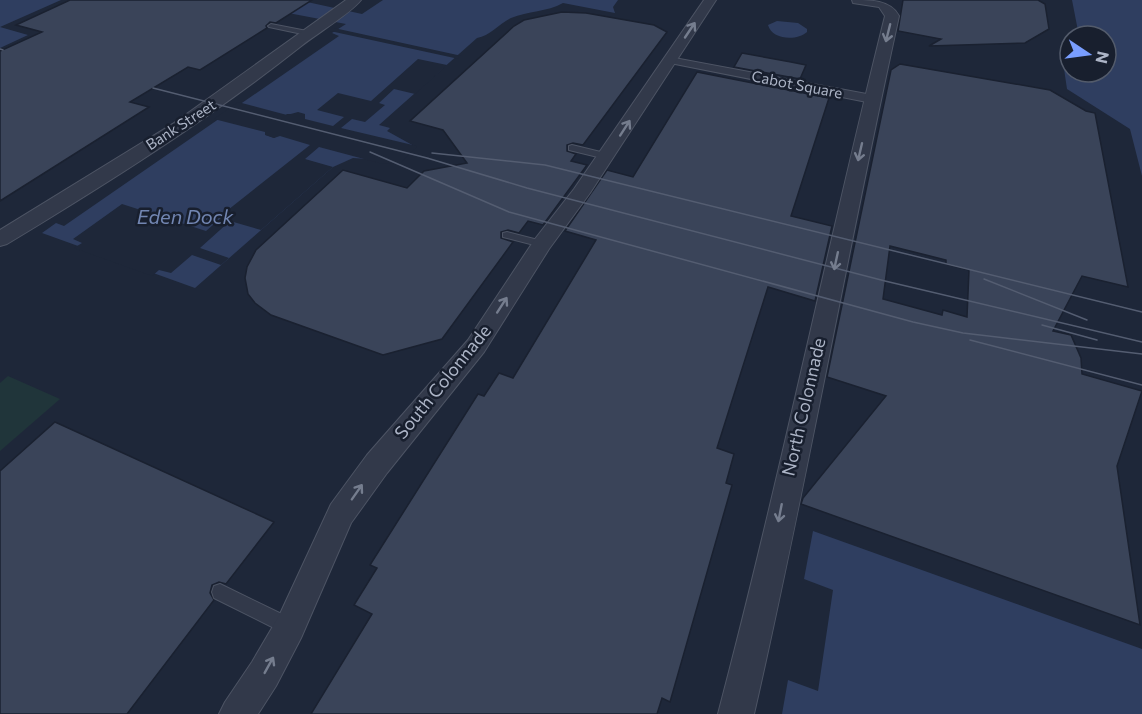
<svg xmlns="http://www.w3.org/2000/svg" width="1142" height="714" font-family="Commissioner,sans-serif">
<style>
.green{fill:#20353a}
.water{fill:#2f3e60;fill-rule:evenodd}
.pier{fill:#1e2739}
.building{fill:#3a4459;stroke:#1a2130;stroke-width:1.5;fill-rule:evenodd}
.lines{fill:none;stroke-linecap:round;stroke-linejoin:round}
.service-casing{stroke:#4d5464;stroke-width:2}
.pedestrian-casing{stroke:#4d5464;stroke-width:2}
.minor-casing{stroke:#4d5464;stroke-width:2}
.service{fill:#32394a;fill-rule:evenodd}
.pedestrian{fill:#32394a;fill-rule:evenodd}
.minor{fill:#32394a;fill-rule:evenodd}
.tram{stroke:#545d71;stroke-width:1.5}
.oneway{stroke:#757d8e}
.labels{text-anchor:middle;stroke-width:5;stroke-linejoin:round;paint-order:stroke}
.far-street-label{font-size:15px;fill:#acb4c6;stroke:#181f2e}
.street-label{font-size:18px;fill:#acb4c6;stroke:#181f2e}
.water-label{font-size:20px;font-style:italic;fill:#7286b2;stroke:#181f2e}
</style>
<rect width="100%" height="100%" fill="#1e2739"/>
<!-- green -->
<path class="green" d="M8 376 60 399 0 451V383Z"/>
<!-- water -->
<g class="water">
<path d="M0 0H61L0 27 28 35 0 48Z"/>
<path d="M219 0H298L362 14 383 0H618L613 7 615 13 563 3C547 12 528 11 511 18 499 24 490 36 477 38L379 125 390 128 387 131 414 146 399 161 353 158 333 167 195 288 42 233 56 223 64 226 339 36 332 33 346 24ZM287 114H305V120L274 138 266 135V130Z"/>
<path d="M1072 0H1142V176L1130 129 1067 89 1063 62 1070 64V72H1106V36H1079Z"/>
<path d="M777 21 798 23 807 29V32C797 41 772 40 768 25Z"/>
<path d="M813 531 1142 649V714H782L788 680 818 691 833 590 804 579Z"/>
</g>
<!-- pier -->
<g class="pier">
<path d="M334 28 462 56H458L459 59 330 31Z"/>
<path d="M418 59 447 65 415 94 394 89 379 103 385 105 365 122 352 119 341 128 417 146 416 148 399 164 379 163 319 147 305 159 333 167 261 230 230 221 200 248 229 258 221 265 192 255 171 273 159 270 152 276 74 248 82 243 73 239 122 204 206 231 221 218 219 217 310 145 280 136 274 138 265 135V132L214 119 238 102 287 115 298 112 305 114V119L333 126 344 117 317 110 338 93 371 101Z"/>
</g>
<!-- building -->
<g class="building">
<path d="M70 0H312L276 23 270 22 266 26 267 28 200 70 188 67 130 102 149 107 0 201V51L42 32 16 25Z"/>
<path d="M903 0H1038L1045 4 1049 29 1025 43 929 46 941 39 898 31Z"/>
<path d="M562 12 586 13 654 25 667 32 583 145 573 143 567 145V151L576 154 571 161 587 165 543 225 528 221 519 233 508 230 501 232V238L513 242 442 339 383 355 271 315 255 303 248 294 245 278 247 267 256 250 343 170 407 188 424 171 467 163 443 130 410 121 514 26 524 20Z"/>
<path d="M742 53 791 62 806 65 800 79 734 67Z"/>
<path d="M900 64 1050 90 1086 111 1095 113 1128 287 1082 276 1053 331 1071 335 1081 358 1082 374 1142 391 1117 466 1140 625 801 504 803 498 886 396 827 377 891 70ZM890 246 946 260V264L969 270 967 317 943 310 942 315 883 299Z"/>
<path d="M697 72 829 98 791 216 832 226 815 301 768 287 717 448 734 454 726 483 732 485 670 702 662 698 657 714H311L372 614 354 605 377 568 370 565 478 394 484 396 499 373 513 378 596 240 565 231 607 170 633 177Z"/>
<path d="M55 422 274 522 226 584 219 582 212 585 210 593 214 600 127 714H0V471Z"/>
</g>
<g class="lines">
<!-- service casing -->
<g class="service-casing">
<g id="service">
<path d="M271 24 307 31 310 33 307 35 269 27 268 26Z"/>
<path d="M572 145 609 154 610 156 606 159 569 150V146Z"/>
<path d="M507 232 546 242 547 244 542 247 503 237V233Z"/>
<path d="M220 584 296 621 298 627 296 633 290 635 284 633 214 598 212 592 214 586Z"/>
</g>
</g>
<!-- pedestrian casing -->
<g class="pedestrian-casing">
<path id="pedestrian" d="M669 57 872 95 878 99 872 103 665 62 663 60Z"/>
</g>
<!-- minor casing -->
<g class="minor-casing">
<g id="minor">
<path d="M346 0H361C350 14 316 34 300 47 208 120 108 183 7 244L0 246V230L174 123Z"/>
<path d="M704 0H716L590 193 549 249 484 352 387 473 351 523 301 638 276 686 258 714H219L225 702 252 662 279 616 331 504 367 455 468 340 535 239 574 189Z"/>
<path d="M852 0C870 0 891 0 899 16 848 248 807 482 754 714H718C779 483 827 248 885 16L879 7 853 3Z"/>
</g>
</g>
<!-- service -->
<use href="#service" class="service"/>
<!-- pedestrian -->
<use href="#pedestrian" class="pedestrian"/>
<!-- minor -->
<use href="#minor" class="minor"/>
<!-- tram -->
<g class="tram">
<path d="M0 49 3 50"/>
<path d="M153 88 427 158 527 188 885 281 1142 342"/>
<path d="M370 152 509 212 913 322 963 333 1142 354"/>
<path d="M432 153 545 165 1142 312"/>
<path d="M984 279 1087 320"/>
<path d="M1042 325 1097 340"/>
<path d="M970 340 1142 385"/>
</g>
</g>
<!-- one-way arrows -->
<defs><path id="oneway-shaft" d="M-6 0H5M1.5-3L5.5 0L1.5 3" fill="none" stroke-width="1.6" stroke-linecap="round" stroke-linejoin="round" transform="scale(1.5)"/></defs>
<g class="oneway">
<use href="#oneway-shaft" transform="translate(690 30) rotate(-56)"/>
<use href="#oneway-shaft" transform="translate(888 33) rotate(104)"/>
<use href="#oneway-shaft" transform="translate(625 128) rotate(-57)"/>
<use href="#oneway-shaft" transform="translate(860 152) rotate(103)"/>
<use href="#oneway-shaft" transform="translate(836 261) rotate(102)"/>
<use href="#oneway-shaft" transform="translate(502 305) rotate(-57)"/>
<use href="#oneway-shaft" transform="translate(357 492) rotate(-55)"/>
<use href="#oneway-shaft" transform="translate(780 513) rotate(101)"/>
<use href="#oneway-shaft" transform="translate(269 665) rotate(-61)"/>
</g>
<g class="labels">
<!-- far-street labels -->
<g class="far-street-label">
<text transform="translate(797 85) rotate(11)" y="5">Cabot Square</text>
<text transform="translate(181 125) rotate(-33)" y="5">Bank Street</text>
</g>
<!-- street labels -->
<g class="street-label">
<text transform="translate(443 382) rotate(-51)" y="6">South Colonnade</text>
<text transform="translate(804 407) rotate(-77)" y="6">North Colonnade</text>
</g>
<!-- water labels -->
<g class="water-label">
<text x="185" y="224">Eden Dock</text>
</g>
</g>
<!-- north arrow -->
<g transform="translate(1088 54) rotate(103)"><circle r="28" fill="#181f2e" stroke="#535b6b" stroke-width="1.5"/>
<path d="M0-4.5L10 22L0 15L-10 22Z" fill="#799eff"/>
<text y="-9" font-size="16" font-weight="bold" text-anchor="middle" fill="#acb4c6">N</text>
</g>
</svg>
